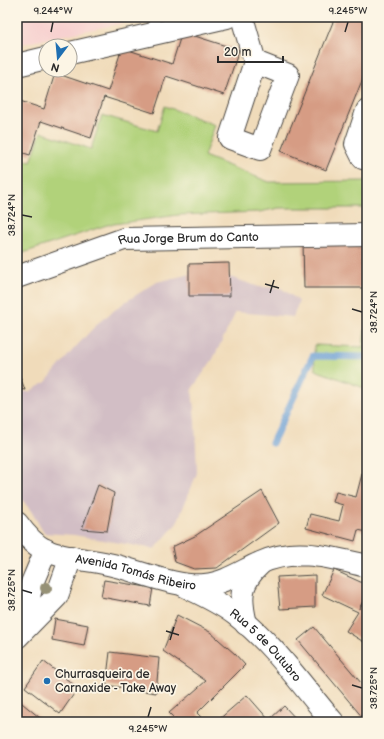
<svg xmlns="http://www.w3.org/2000/svg" width="384" height="739" font-family="'Balsamiq Sans',sans-serif">
<style>
.built{fill:#f7d0cf}
.industrial{fill:#d2bec5}
.green{fill:#b1d27a;stroke:#6e7e52}
.lines{fill:none;stroke-linecap:round;stroke-linejoin:round}
.stream{stroke:#679dd4;stroke-width:7}
.building{fill:#d69c84}
.service-casing{stroke:#494540;stroke-width:13}
.minor-casing{stroke:#494540;stroke-width:24}
.tertiary-casing{stroke:#494540;stroke-width:24}
.service{stroke:#fff;stroke-width:11}
.minor{stroke:#fff;stroke-width:22}
.tertiary{stroke:#fff;stroke-width:22}
.tree{fill:#969176}
.ticks{fill:none;stroke:#2b2b2b;stroke-width:1.5}
.poi-dot{fill:#1f6fb2;stroke:#fcf5e5;stroke-width:1.5}
.labels{text-anchor:middle;stroke-width:3.5;stroke-linejoin:round;paint-order:stroke}
.street-label{font-size:12px;fill:#2b2b2b;stroke:#fcf5e5}
.poi-label{font-size:12px;fill:#2b2b2b;stroke:#fcf5e5;text-anchor:start}
.neatline{fill:none;stroke:#2b2b2b;stroke-width:1.5}
.ticks-label{font-size:10px;text-anchor:middle;fill:#2b2b2b}
</style>
<rect width="100%" height="100%" fill="#fcf5e5"/>
<filter id="ink" filterUnits="userSpaceOnUse"><feTurbulence type="fractalNoise" baseFrequency=".025" numOctaves="2"/><feDisplacementMap in="SourceGraphic" scale="8" xChannelSelector="R" yChannelSelector="G"/><feConvolveMatrix kernelMatrix="1 2 1 2 8 2 1 2 1" color-interpolation-filters="sRGB"/></filter>
<filter id="wash" filterUnits="userSpaceOnUse"><feTurbulence type="fractalNoise" baseFrequency=".012" numOctaves="4" result="noise"/><feDisplacementMap in="SourceGraphic" scale="16" xChannelSelector="R" yChannelSelector="G"/><feGaussianBlur stdDeviation="0.9" result="paint"/><feColorMatrix in="noise" values="0 0 0 0 0 0 0 0 0 0 0 0 0 0 0 0 0 1.4 0 .05"/><feComposite in="paint" operator="in"/></filter>
<g filter="url(#wash)">
<rect width="100%" height="100%" fill="#f0dbba"/>
<!-- built -->
<path class="built" d="M17 17H137L138 20 17 45Z"/>
<!-- industrial -->
<path class="industrial" d="M199 272 227 276 259 287 281 288 299 301 293 317 236 312 213 359 192 389 195 421 197 473 177 523 155 549 74 535 44 533 31 511 17 493V391L29 392 46 382 72 351 98 323 125 302 157 282Z"/>
<!-- green -->
<g class="green">
<path d="M165 106 215 125 204 156 269 182 367 181V208H279L259 212 178 215 107 225 17 255V159L31 162 41 132 91 149 102 115 157 131Z"/>
<path d="M365 330H367V389L315 370 314 345 363 347Z"/>
</g>
<g class="lines">
<!-- stream -->
<path class="stream" d="M272 443 313 356 367 357"/>
</g>
<g id="blocks">
<!-- building -->
<g class="building">
<path d="M335 17H367V68L326 170 281 151Z"/>
<path d="M182 32 239 50 224 95 166 76 154 113 104 97 91 138 41 121 30 155 17 151V100L44 109 55 73 108 91 122 48 172 64Z"/>
<path d="M303 241 367 242V288H304Z"/>
<path d="M229 263 230 296H189V264Z"/>
<path d="M17 368 25 390 17 389Z"/>
<path d="M362 474 367 476V532L358 530 355 541 306 528 310 514 339 521 343 505 333 502 336 492 356 497Z"/>
<path d="M98 485 114 493 107 531 82 529Z"/>
<path d="M262 491 279 523 217 568 194 569 175 562 172 547 195 536Z"/>
<path d="M334 570 367 585V593L359 609 364 601 367 603V644L346 631 358 612 322 595Z"/>
<path d="M315 575V607L280 609 277 577Z"/>
<path d="M104 580 153 588 150 606 101 597Z"/>
<path d="M177 615 210 632 235 654 245 665 197 713 206 722H178L169 713 206 681 163 651Z"/>
<path d="M55 619 88 625 84 646 52 640Z"/>
<path d="M314 627 367 690V715L363 718 298 640Z"/>
<path d="M110 652 159 658 156 693 106 685Z"/>
<path d="M43 661 78 688 60 714 25 687Z"/>
<path d="M247 695 269 720 284 706 299 722H216Z"/>
<path d="M17 699 45 722H17Z"/>
</g>
</g>
</g>
<g filter="url(#ink)">
<use href="#blocks" fill-opacity="0" stroke="#494540" stroke-width="1"/>
<g class="lines">
<!-- service casing -->
<g class="service-casing">
<path id="service" d="M153 17 157 34"/>
</g>
<!-- minor casing -->
<g class="minor-casing">
<g id="minor">
<path d="M242 17 255 62 230 138 260 149 288 75 255 62"/>
<path d="M70 53 227 17"/>
<path d="M17 65 46 58"/>
<path d="M367 111 356 144 363 158 367 159"/>
<path id="s1" d="M17 277 124 239 367 235"/>
<path d="M22 630 32 583 46 550"/>
<path d="M17 637 57 596 71 557"/>
</g>
</g>
<!-- tertiary casing -->
<g class="tertiary-casing">
<g id="tertiary">
<path id="s2" d="M17 523C25 534 33 544 45 550 64 559 87 559 108 564 137 570 175 588 205 585 225 583 242 571 260 563 295 546 332 558 367 566"/>
<path id="s3" d="M185 586C202 595 221 603 236 615 273 643 303 687 333 722"/>
<path d="M246 624C240 599 239 583 260 564"/>
</g>
</g>
<!-- service -->
<use href="#service" class="service"/>
<!-- minor -->
<use href="#minor" class="minor"/>
<!-- tertiary -->
<use href="#tertiary" class="tertiary"/>
</g>
<!-- trees -->
<circle class="tree" cx="46" cy="588" r="6"/>
</g>
<!-- ticks -->
<path class="ticks" d="M51 32 53 22M345 32 348 22M22 215 32 217M265 284 279 288M270 293 274 280M352 309 362 312M22 590 32 593M166 631 179 635M170 640 174 627M352 685 362 688M148 717 151 707"/>
<!-- markers -->
<circle class="poi-dot" cx="47" cy="681" r="4"/>
<g class="labels">
<!-- street labels -->
<g class="street-label">
<text dy="4" stroke="none"><textPath href="#s1" startOffset="178">Rua Jorge Brum do Canto</textPath></text>
<text dy="4" stroke="none"><textPath href="#s2" startOffset="133">Avenida Tomás Ribeiro</textPath></text>
<text dy="4" stroke="none"><textPath href="#s3" startOffset="101">Rua 5 de Outubro</textPath></text>
</g>
<!-- poi labels -->
<g class="poi-label">
<text x="55" y="678">Churrasqueira de<tspan x="55" dy="14">Carnaxide - Take Away</tspan></text>
</g>
</g>
<!-- margin -->
<rect width="384" height="739" fill="none" stroke="#fcf5e5" stroke-width="44"/>
<!-- north arrow -->
<g transform="translate(58 58) rotate(196)"><circle r="19" fill="#fcf5e5" stroke="#a8a49b"/>
<path d="M0-3L7 15L0 10L-7 15Z" fill="#1f6fb2"/>
<text y="-6" font-size="11" font-weight="bold" text-anchor="middle" fill="#2b2b2b">N</text>
</g>
<!-- scale -->
<path d="M218 56v6h65v-6" fill="none" stroke="#2b2b2b" stroke-width="2"/>
<text x="224" y="56" font-size="12" fill="#2b2b2b" stroke="#fcf5e5" stroke-width="3" paint-order="stroke">20 m</text>
<rect x="22" y="22" width="340" height="695" class="neatline"/>
<g class="ticks-label">
<text x="53" y="14">9.244°W</text>
<text x="348" y="14">9.245°W</text>
<text transform="translate(11 215) rotate(-90)" y="4">38.724°N</text>
<text transform="translate(373 312) rotate(-90)" y="4">38.724°N</text>
<text transform="translate(11 590) rotate(-90)" y="4">38.725°N</text>
<text transform="translate(373 688) rotate(-90)" y="4">38.725°N</text>
<text x="148" y="732">9.245°W</text>
</g>
</svg>
